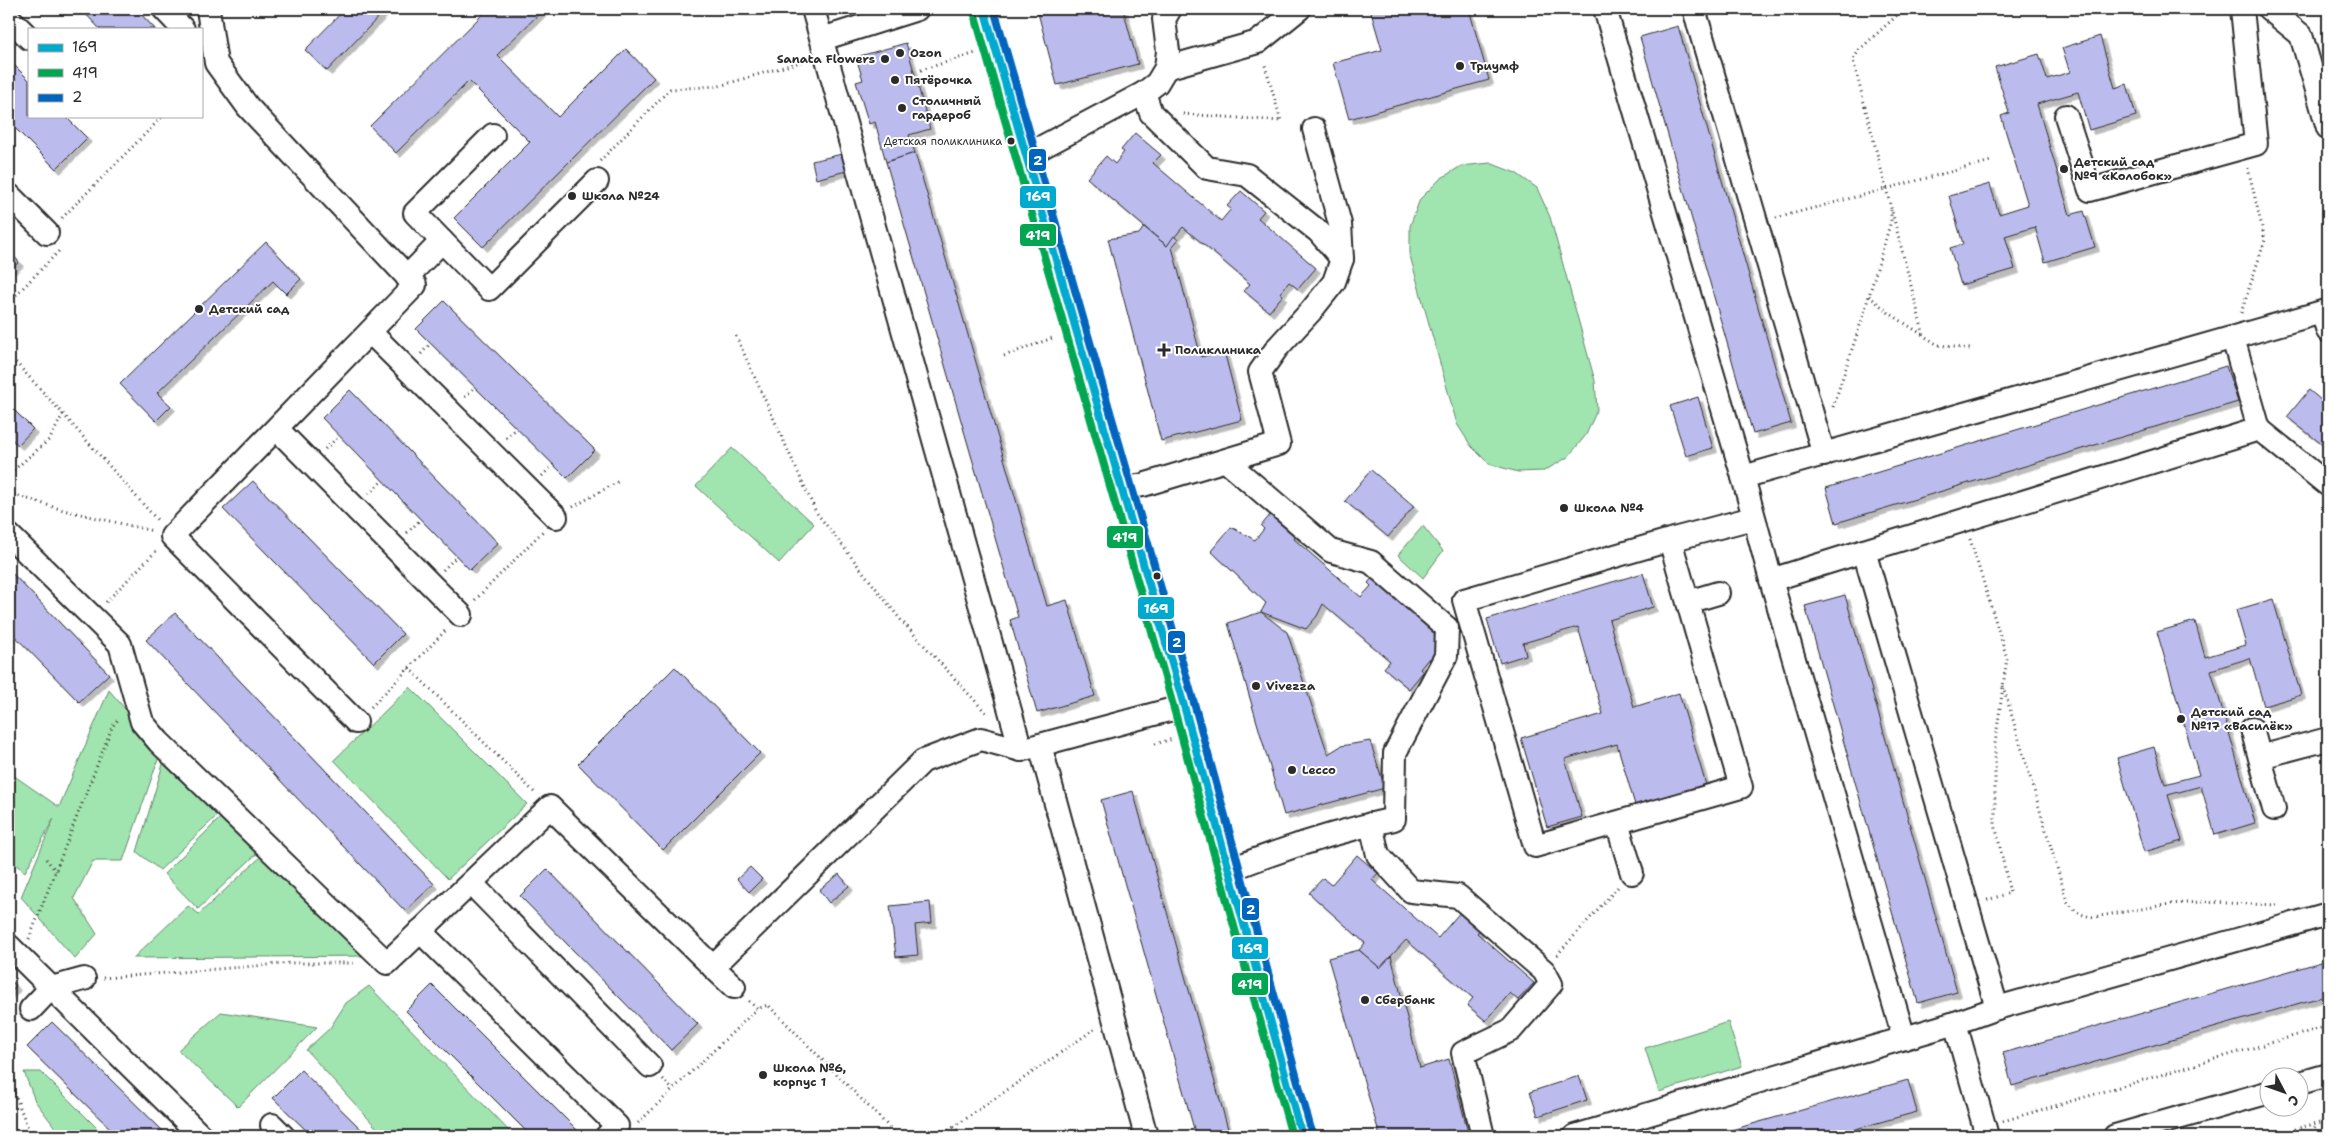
<svg xmlns="http://www.w3.org/2000/svg" width="2337" height="1145" font-family="'Shantell Sans',sans-serif">
<style>
.green{fill:#a0e4af;stroke:#66886d}
.building{fill:#bcbbed;stroke:#2b2b2b;filter:url(#shadow)}
.lines{fill:none;stroke-linecap:round;stroke-linejoin:round}
.minor-casing{stroke:#2b2b2b;stroke-width:26}
.path{stroke:#2b2b2b;stroke-width:3;stroke-dasharray:1 4;stroke-linecap:butt}
.minor{stroke:#fff;stroke-width:22}
.bus-1-casing{stroke:#fff;stroke-width:11}
.bus-2-casing{stroke:#fff;stroke-width:11}
.bus-3-casing{stroke:#fff;stroke-width:11}
.bus-1{stroke:#00a9ce;stroke-width:8}
.bus-2{stroke:#00a651;stroke-width:8}
.bus-3{stroke:#0065bd;stroke-width:8}
.poi-dot{fill:#2b2b2b;stroke:#fff;stroke-width:2}
.labels{text-anchor:middle;stroke-width:4;stroke-linejoin:round;paint-order:stroke}
.bus-label{font-size:11px;fill:#2b2b2b;stroke:#fff;text-anchor:end}
.poi-label{font-size:12px;font-weight:bold;fill:#2b2b2b;stroke:#fff;text-anchor:start}
.line-badge{stroke:#fff;stroke-width:2}
.badge-label{font-size:14px;text-anchor:middle;font-weight:bold;fill:#fff}
</style>
<defs>
<filter id="shadow"><feDropShadow dx="4.5" dy="4.5" stdDeviation="0" flood-color="#0004"/></filter>
</defs>
<rect width="100%" height="100%" fill="#fff"/>
<filter id="ink" filterUnits="userSpaceOnUse"><feTurbulence type="fractalNoise" baseFrequency=".02" numOctaves="2"/><feDisplacementMap in="SourceGraphic" scale="10" xChannelSelector="R" yChannelSelector="G"/><feConvolveMatrix kernelMatrix="1 2 1 2 8 2 1 2 1" color-interpolation-filters="sRGB"/></filter>
<g filter="url(#ink)">
<!-- green -->
<g class="green">
<path d="M1490 163 1516 173 1537 188 1550 217 1595 381 1597 410 1586 435 1568 457 1544 471 1518 472 1489 464 1471 446 1457 424 1410 256V226L1420 199 1440 179 1461 166Z"/>
<path d="M732 448 814 524 779 563 696 486Z"/>
<path d="M1423 526 1443 551 1423 578 1398 555Z"/>
<path d="M410 687 527 804 448 879 334 760Z"/>
<path d="M109 690 161 751 123 861H93L74 898 97 934 75 959 21 897 54 818 25 872 9 859V781L13 775 59 807Z"/>
<path d="M166 754 224 809 160 870 137 852Z"/>
<path d="M227 811 264 847 198 909 164 874Z"/>
<path d="M266 852 373 956 133 958 188 906 199 914Z"/>
<path d="M369 986 514 1136H384L306 1050 330 1028 346 1003Z"/>
<path d="M221 1012 317 1027 238 1107 178 1050Z"/>
<path d="M1728 1022 1742 1066 1659 1092 1645 1048Z"/>
<path d="M24 1072H41L105 1136H54V1126L35 1101Z"/>
</g>
<!-- building -->
<g class="building">
<path d="M81 9H136L155 29H100Z"/>
<path d="M345 9H386L327 71 305 50Z"/>
<path d="M488 9H544L497 55 558 117 626 49 654 78 483 247 454 218 530 142 469 81 396 153 370 126Z"/>
<path d="M1037 9H1123L1138 64 1057 85Z"/>
<path d="M1370 9H1469L1489 80 1349 119 1333 63 1382 50Z"/>
<path d="M2318 9H2328V17Z"/>
<path d="M1678 26 1791 423 1753 434 1640 37Z"/>
<path d="M2100 36 2115 88 2127 84 2136 116 2089 130 2078 92 2037 104 2070 215 2084 211 2095 247 2045 262 2035 227 2005 236 2015 269 1961 285 1950 248 1963 244 1949 196 1990 184 1999 214 2028 205 2001 116 2009 113 1995 67 2039 54 2047 79 2070 72 2062 48Z"/>
<path d="M906 43 930 129 909 135 915 153 886 162 875 122 869 124 856 82 863 80 856 57Z"/>
<path d="M9 60 29 80V116H65L87 138 56 169 9 122Z"/>
<path d="M1135 133 1161 155 1153 163 1221 221 1231 209 1227 206 1241 191 1264 211 1258 218 1316 268 1298 289 1289 282 1280 293 1283 295 1269 312 1244 291 1250 284 1183 227 1167 246 1087 178 1106 156 1115 164 1124 152 1121 150Z"/>
<path d="M915 153 1047 606 1067 600 1095 696 1037 713 1010 620 1018 617 886 162Z"/>
<path d="M842 154 846 171 816 179 812 161Z"/>
<path d="M1144 227 1167 246 1174 236 1178 240 1172 247 1201 357 1224 351 1242 420 1161 441 1108 239 1139 234Z"/>
<path d="M266 242 301 279 286 294 273 281 157 393 171 406 156 421 120 384Z"/>
<path d="M9 251 19 262 9 271Z"/>
<path d="M444 301 595 450 567 478 416 329Z"/>
<path d="M2226 366 2238 402 1836 523 1826 488Z"/>
<path d="M350 390 498 543 470 570 322 418Z"/>
<path d="M2309 390 2328 406V449L2287 417Z"/>
<path d="M1698 397 1713 448 1686 456 1670 406Z"/>
<path d="M9 405 33 429 18 445 9 437Z"/>
<path d="M1371 470 1414 506 1388 537 1345 501Z"/>
<path d="M253 481 403 634 374 663 223 509Z"/>
<path d="M1275 509 1301 531 1294 539 1361 597 1371 586 1368 583 1381 567 1456 644 1438 666 1429 658 1420 669 1423 672 1409 689 1384 668 1390 661 1323 604 1317 616 1306 629 1261 612 1266 603 1211 551 1231 527 1255 540 1264 529 1261 526Z"/>
<path d="M9 570 109 674 79 702 9 630Z"/>
<path d="M1643 573 1653 607 1609 620 1634 707 1679 693 1706 785 1635 805 1617 744 1565 759 1582 817 1547 827 1521 738 1603 714 1578 627 1523 643 1526 655 1500 663 1487 619Z"/>
<path d="M1845 595 1957 992 1918 1003 1805 606Z"/>
<path d="M2273 599 2301 695 2264 706 2250 658 2211 670 2255 823 2215 835 2201 786 2168 795 2182 841 2144 852 2117 758 2154 747 2165 784 2199 775 2157 632 2195 621 2205 657 2246 645 2236 610Z"/>
<path d="M1261 612 1287 632 1328 754 1341 746 1370 741 1385 788 1284 815 1228 623Z"/>
<path d="M175 613 434 884 405 911 146 640Z"/>
<path d="M675 667 760 753 663 850 578 764Z"/>
<path d="M1133 791 1230 1136H1196L1101 800Z"/>
<path d="M1357 855 1378 873 1372 880 1438 938 1462 910 1482 927 1477 933 1534 983 1518 1000 1510 993 1486 1021 1467 1005 1473 998 1406 940 1380 968 1359 950 1365 943 1309 893 1323 878 1331 885Z"/>
<path d="M750 867 762 879 749 892 737 879Z"/>
<path d="M547 869 698 1024 671 1050 520 896Z"/>
<path d="M839 874 849 886 829 903 819 890Z"/>
<path d="M930 902 932 923 915 925 918 955 896 957 890 906Z"/>
<path d="M1359 950 1380 968 1391 956 1420 1068 1449 1059 1469 1136H1380L1328 958Z"/>
<path d="M2328 960V995L2012 1086 2003 1053Z"/>
<path d="M9 978 16 986 9 994Z"/>
<path d="M432 985 583 1136H531L406 1011Z"/>
<path d="M52 1022 168 1136H118L27 1047Z"/>
<path d="M301 1070 368 1136H312L273 1098Z"/>
<path d="M1579 1076 1587 1100 1538 1116 1530 1092Z"/>
<path d="M1908 1080 1917 1112 1884 1121 1831 1136H1710Z"/>
</g>
<g class="lines">
<!-- minor casing -->
<g class="minor-casing">
<g id="minor">
<path d="M164 9 183 29"/>
<path d="M208 9 216 63 248 107 415 285 172 536 356 722"/>
<path d="M813 9 1021 750"/>
<path d="M984 9 1184 706 1302 1136"/>
<path d="M1605 9 1743 477 2322 312"/>
<path d="M1694 9 1824 455"/>
<path d="M2269 9 2301 35 2328 128"/>
<path d="M9 18 29 38"/>
<path d="M822 39 917 9"/>
<path d="M1166 68 1258 42 1299 9"/>
<path d="M2066 116 2090 190 2256 144 2242 9"/>
<path d="M1314 129 1340 224 1342 259"/>
<path d="M1025 156 1144 93 1157 83 1166 68 1168 51 1164 19 1170 9"/>
<path d="M9 195 47 233"/>
<path d="M442 241 489 289 597 181"/>
<path d="M407 277 442 241 415 213 493 135"/>
<path d="M2328 311 2322 312 2328 331"/>
<path d="M370 332 556 517"/>
<path d="M2233 338 2259 429"/>
<path d="M277 429 461 615"/>
<path d="M1226 461 1331 551 1371 562 1447 628 1446 656 1395 753 1394 819C1338 831 1282 849 1229 870"/>
<path d="M1743 477 1771 580"/>
<path d="M1122 489 1143 485 1279 444 1260 372 1277 348 1311 311 1334 282 1342 259 1319 232 1247 175 1207 168 1151 113 1144 93"/>
<path d="M9 535 120 644 142 722 159 742 387 963 550 807 713 967"/>
<path d="M1670 540 1741 787 1535 846 1464 600 1670 540 1753 518"/>
<path d="M1864 551 1771 580 1904 1038"/>
<path d="M1688 602 1718 593"/>
<path d="M2252 729 2274 809"/>
<path d="M1040 745 1146 1136"/>
<path d="M2260 757 2328 739"/>
<path d="M1617 823 1632 873"/>
<path d="M1371 824 1378 855 1411 891 1458 896 1544 971 1551 984 1511 1030 1463 1053 1483 1136"/>
<path d="M471 883 650 1066"/>
<path d="M420 931 617 1126 607 1136"/>
<path d="M9 946 201 1136"/>
<path d="M734 987 713 967 923 761 981 739 1021 750 1184 706"/>
<path d="M1997 1008 1864 551 2259 429 2328 485"/>
<path d="M31 1009 51 988 84 979"/>
<path d="M1955 1023 1987 1136"/>
<path d="M2300 1083 2328 1075"/>
<path d="M272 1125 283 1136"/>
<path d="M1575 1136 1955 1023 1997 1008 2328 914"/>
<path d="M2115 1136 2270 1092"/>
</g>
</g>
<!-- path -->
<g class="path">
<path d="M1904 9 1859 50 1853 60 1924 336 1938 345 1970 349"/>
<path d="M921 70 976 53"/>
<path d="M1183 114 1281 121 1264 62"/>
<path d="M600 161 670 89 719 86 807 60"/>
<path d="M62 218 163 116"/>
<path d="M1776 218 1991 161"/>
<path d="M1869 296 1889 313 1923 335"/>
<path d="M9 302 59 251"/>
<path d="M2241 313 2265 240 2248 168"/>
<path d="M736 336 816 512 900 619 988 715"/>
<path d="M421 354 431 343"/>
<path d="M9 355 63 414 50 439 9 474"/>
<path d="M1004 356 1055 337"/>
<path d="M465 397 475 387"/>
<path d="M1833 407 1863 316 1891 221V210"/>
<path d="M63 414 159 522"/>
<path d="M506 438 517 428"/>
<path d="M325 449 339 436"/>
<path d="M542 476 554 464"/>
<path d="M9 493 63 510 153 531"/>
<path d="M369 494 383 480"/>
<path d="M573 507 619 481"/>
<path d="M407 533 421 519"/>
<path d="M1970 539 2007 658 1995 744V824L2010 893 1987 900"/>
<path d="M443 570 457 556"/>
<path d="M475 600 543 531"/>
<path d="M106 602 158 549"/>
<path d="M409 668 535 793"/>
<path d="M2003 686 2067 901C2074 911 2081 916 2094 917L2170 904 2201 902 2278 905"/>
<path d="M371 707 447 629"/>
<path d="M1155 744 1173 739"/>
<path d="M46 859 56 871"/>
<path d="M29 939 112 727 119 718"/>
<path d="M1557 955 1618 887"/>
<path d="M103 978 293 963H357"/>
<path d="M749 1001 757 1009 768 1005 898 1136"/>
<path d="M9 1028 15 1022"/>
<path d="M9 1079 31 1136"/>
<path d="M663 1079 673 1090"/>
<path d="M2003 1121 2328 1026"/>
<path d="M638 1123 757 1009"/>
<path d="M954 1127 1096 1028"/>
<path d="M940 1136 954 1127 962 1136"/>
<path d="M1950 1136 1965 1132"/>
<path d="M2271 1136 2328 1120"/>
<path d="M2309 1136 2317 1124"/>
</g>
<!-- minor -->
<use href="#minor" class="minor"/>
<!-- bus-1 casing -->
<g class="bus-1-casing">
<path id="bus-1" d="M984 9 1184 706 1302 1136"/>
</g>
<!-- bus-2 casing -->
<g class="bus-2-casing">
<path id="bus-2" d="M974 12 1174 709 1292 1136"/>
</g>
<!-- bus-3 casing -->
<g class="bus-3-casing">
<path id="bus-3" d="M994 9 1194 703 1312 1133"/>
</g>
<!-- bus-1 -->
<use href="#bus-1" class="bus-1"/>
<!-- bus-2 -->
<use href="#bus-2" class="bus-2"/>
<!-- bus-3 -->
<use href="#bus-3" class="bus-3"/>
</g>
</g>
<!-- markers -->
<g class="poi-dot">
<circle cx="900" cy="53" r="5"/>
<circle cx="885" cy="59" r="5"/>
<circle cx="1460" cy="66" r="5"/>
<circle cx="895" cy="80" r="5"/>
<circle cx="902" cy="108" r="5"/>
<circle cx="1011" cy="141" r="4.5"/>
<circle cx="2064" cy="169" r="5"/>
<circle cx="572" cy="196" r="5"/>
<circle cx="199" cy="309" r="5"/>
<path d="M1161.5 342.5h5v5h5v5h-5v5h-5v-5h-5v-5h5z"/>
<circle cx="1564" cy="508" r="5"/>
<circle cx="1157" cy="576" r="4.5"/>
<circle cx="1256" cy="686" r="5"/>
<circle cx="2181" cy="719" r="5"/>
<circle cx="1292" cy="770" r="5"/>
<circle cx="1365" cy="1000" r="5"/>
<circle cx="763" cy="1075" r="5"/>
</g>
<g class="labels">
<!-- bus labels -->
<g class="bus-label">
<text x="1002" y="145">Детская поликлиника</text>
</g>
<!-- poi labels -->
<g class="poi-label">
<text x="910" y="57">Ozon</text>
<text x="875" y="63" text-anchor="end">Sanata Flowers</text>
<text x="1470" y="70">Триумф</text>
<text x="905" y="84">Пятёрочка</text>
<text x="912" y="105">Столичный<tspan x="912" dy="14">гардероб</tspan></text>
<text x="2074" y="166">Детский сад<tspan x="2074" dy="14">№9 «Колобок»</tspan></text>
<text x="582" y="200">Школа №24</text>
<text x="209" y="313">Детский сад</text>
<text x="1175" y="354">Поликлиника</text>
<text x="1574" y="512">Школа №4</text>
<text x="1266" y="690">Vivezza</text>
<text x="2191" y="716">Детский сад<tspan x="2191" dy="14">№17 «Василёк»</tspan></text>
<text x="1302" y="774">Lecco</text>
<text x="1375" y="1004">Сбербанк</text>
<text x="773" y="1072">Школа №6,<tspan x="773" dy="14">корпус 1</tspan></text>
</g>
</g>
<g class="line-badge">
<rect x="1028" y="148" width="19" height="24" rx="5" fill="#0065bd"/>
<rect x="1019" y="185" width="38" height="24" rx="5" fill="#00a9ce"/>
<rect x="1019" y="223" width="38" height="24" rx="5" fill="#00a651"/>
<rect x="1106" y="525" width="38" height="24" rx="5" fill="#00a651"/>
<rect x="1137" y="596" width="38" height="24" rx="5" fill="#00a9ce"/>
<rect x="1167" y="630" width="19" height="24" rx="5" fill="#0065bd"/>
<rect x="1241" y="897" width="19" height="24" rx="5" fill="#0065bd"/>
<rect x="1231" y="936" width="38" height="24" rx="5" fill="#00a9ce"/>
<rect x="1231" y="972" width="38" height="24" rx="5" fill="#00a651"/>
</g>
<g class="badge-label">
<text x="1038" y="165">2</text>
<text x="1038" y="201">169</text>
<text x="1038" y="240">419</text>
<text x="1125" y="542">419</text>
<text x="1156" y="613">169</text>
<text x="1177" y="647">2</text>
<text x="1251" y="914">2</text>
<text x="1250" y="953">169</text>
<text x="1250" y="989">419</text>
</g>
<!-- margin -->
<rect width="2337" height="1145" fill="none" stroke="#fff" stroke-width="30"/>
<rect x="15" y="15" width="2307" height="1115" fill="none" stroke="#2b2b2b" stroke-width="2" filter="url(#ink)"/>
<!-- legend -->
<rect x="28" y="28" width="175" height="90" fill="#ffffff" stroke="#aaaaaa"/>
<rect x="38" y="44" width="25" height="8" fill="#00a9ce" stroke="#aaaaaa"/>
<text x="72" y="52" font-size="15" fill="#2b2b2b">169</text>
<rect x="38" y="69" width="25" height="8" fill="#00a651" stroke="#aaaaaa"/>
<text x="72" y="78" font-size="15" fill="#2b2b2b">419</text>
<rect x="38" y="94" width="25" height="8" fill="#0065bd" stroke="#aaaaaa"/>
<text x="72" y="102" font-size="15" fill="#2b2b2b">2</text>
<!-- north arrow -->
<g transform="translate(2284 1092) rotate(131)"><circle r="24" fill="#ffffff" stroke="#aaaaaa"/>
<path d="M0-4L9 19L0 12L-9 19Z" fill="#2b2b2b"/>
<text y="-8" font-size="14" font-weight="bold" text-anchor="middle" fill="#2b2b2b">С</text>
</g>
</svg>
